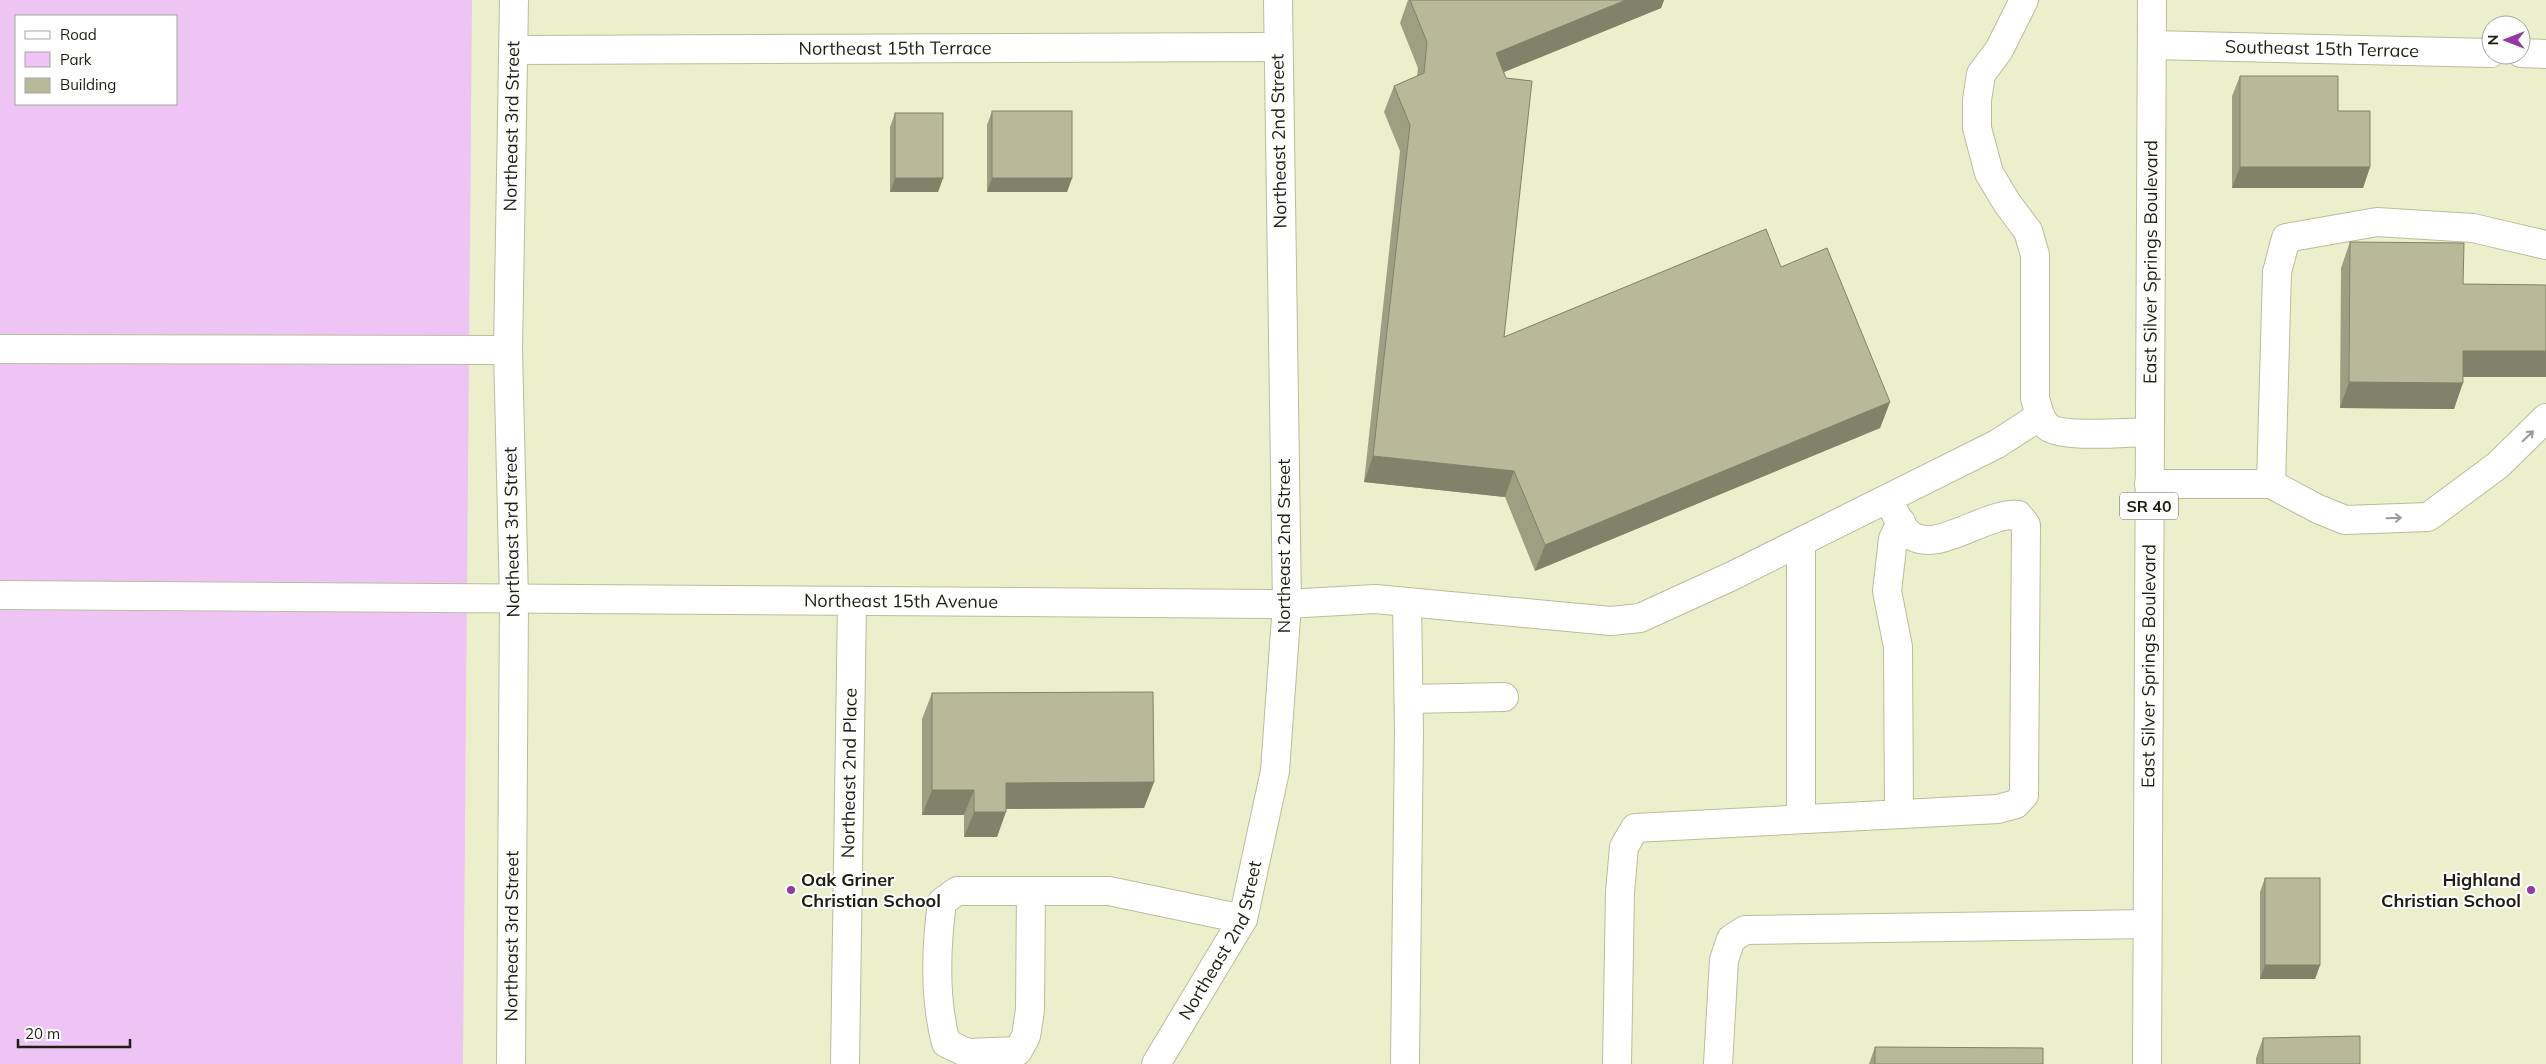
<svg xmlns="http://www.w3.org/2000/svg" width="2546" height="1064" font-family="Mulish,sans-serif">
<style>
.green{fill:#eec4f5;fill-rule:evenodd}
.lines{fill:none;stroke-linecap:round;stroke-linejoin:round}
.minor-casing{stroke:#babd9b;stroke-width:30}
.major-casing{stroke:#babd9b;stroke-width:30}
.minor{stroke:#fff;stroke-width:28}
.major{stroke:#fff;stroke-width:28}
.wall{fill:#9d9f83}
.shaded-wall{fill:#80826a}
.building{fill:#b7b998;stroke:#80826a}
.oneway{stroke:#9a9a94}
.poi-dot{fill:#9439a4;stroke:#fff;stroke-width:2}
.labels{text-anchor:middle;stroke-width:4;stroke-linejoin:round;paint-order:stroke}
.shield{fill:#fff;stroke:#626259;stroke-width:1}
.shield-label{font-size:16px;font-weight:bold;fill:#1e1f12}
.street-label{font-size:18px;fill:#1e1f12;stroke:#fff}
.poi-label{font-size:18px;font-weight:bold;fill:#1e1f12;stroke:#fff;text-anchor:start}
</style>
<rect width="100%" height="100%" fill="#ecefcb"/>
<!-- green -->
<path class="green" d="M0 0H472L463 1064H0ZM16 16H176V104H16Z"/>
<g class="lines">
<!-- minor casing -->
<g class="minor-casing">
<g id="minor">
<path d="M2024 0 1999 50 1981 74 1977 100V128L1989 173 2007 203 2028 231 2035 255V398C2038 408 2039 418 2047 426 2061 439 2129 432 2150 432"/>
<path id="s1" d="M2152 45 2491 53"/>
<path id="s2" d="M514 50 1277 47"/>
<path d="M2521 53 2546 54"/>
<path d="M0 349 508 350"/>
<path d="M2149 484H2271L2277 272 2286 238 2377 222 2473 228 2546 245"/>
<path d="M2271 484 2318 509 2345 520 2428 517 2498 465 2546 418"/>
<path d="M1801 543V819"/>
<path id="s3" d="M0 595 1287 604 1375 599 1611 621 1640 618 1732 576 1997 444 2040 416"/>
<path d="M1409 699 1504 697"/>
<path d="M1899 814 1898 647 1887 591 1893 539 1901 522"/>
<path d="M1031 891 1030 1010 1026 1036 1018 1051 967 1053 946 1043C934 998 936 947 942 902L957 891H1109L1243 919"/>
<path id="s4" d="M511 1064 514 599 508 350 514 0"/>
<path id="s5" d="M845 1064 852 601"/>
<path id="s6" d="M1156 1064 1243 919 1275 771 1287 604 1278 0"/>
<path d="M1405 1064 1409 732 1407 602"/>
<path d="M1617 1064 1620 892 1624 847 1635 828 1998 809 2016 804 2024 795 2026 525 2018 515C1984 512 1934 557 1908 533 1899 525 1894 509 1888 499"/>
<path d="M1718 1064 1724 960 1731 939 1745 930 2147 924"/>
</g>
</g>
<!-- major casing -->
<g class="major-casing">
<g id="major">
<path id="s7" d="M2147 1064 2152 0"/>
</g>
</g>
<!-- minor -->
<use href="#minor" class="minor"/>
<!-- major -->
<use href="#major" class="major"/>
</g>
<!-- wall -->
<g class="wall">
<path d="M1408 0H1664L1661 8 1504 72V337L1781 267 1890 402 1880 428 1535 571 1505 497 1364 482 1400 151 1384 112 1394 86 1417 76 1418 68 1400 23Z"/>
<path d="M2240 76 2338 111 2370 167 2363 188H2232V96Z"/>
<path d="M992 111 1072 178 1067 192H987V125Z"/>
<path d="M895 113 943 178 938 192H890V127Z"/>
<path d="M2350 242 2463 284 2546 285V377H2463L2454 409 2340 408 2341 268Z"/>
<path d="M932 693 1154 782 1144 808 1006 809 997 837H964V815H922V719Z"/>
<path d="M2265 878 2320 965 2315 979H2260V892Z"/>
<path d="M2263 1038 2360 1064H2256V1058Z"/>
<path d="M1875 1047 2043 1064H1869Z"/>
</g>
<!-- shaded-wall -->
<g class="shaded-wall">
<path d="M1626 0H1664L1661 8 1487 79 1496 53Z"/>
<path d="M2240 167H2370L2363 188H2232Z"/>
<path d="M895 178H943L938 192H890Z"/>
<path d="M992 178H1072L1067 192H987Z"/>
<path d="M2463 351H2546V377H2454Z"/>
<path d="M2349 382 2463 383 2454 409 2340 408Z"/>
<path d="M1890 402 1880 428 1535 571 1545 545Z"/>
<path d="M1373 456 1514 471 1505 497 1364 482Z"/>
<path d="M1154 782 1144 808 996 809 1006 783Z"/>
<path d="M932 790H974L964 815H922Z"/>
<path d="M974 812H1006L997 837H964Z"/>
<path d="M2265 965H2320L2315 979H2260Z"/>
</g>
<!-- building -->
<g class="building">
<path d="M1410 0H1626L1496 53 1506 78 1532 81 1504 337 1766 229 1781 267 1827 248 1890 402 1545 545 1514 471 1373 456 1410 125 1394 86 1424 73 1427 42Z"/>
<path d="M2240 76H2338V111H2370V167H2240Z"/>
<rect x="992" y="111" width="80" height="67"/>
<rect x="895" y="113" width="48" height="65"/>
<path d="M2350 242 2464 243 2463 284 2546 285V351H2463V383L2349 382Z"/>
<path d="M1153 692 1154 782 1006 783V812H974V790H932V693Z"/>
<rect x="2265" y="878" width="55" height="87"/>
<path d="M2360 1036V1064H2263V1038Z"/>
<path d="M1875 1047 2043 1048V1064H1875Z"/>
</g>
<!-- one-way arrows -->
<defs><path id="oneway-shaft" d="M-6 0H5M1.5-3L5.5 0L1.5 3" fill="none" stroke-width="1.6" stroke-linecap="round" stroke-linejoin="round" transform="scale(1.25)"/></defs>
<g class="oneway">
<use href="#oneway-shaft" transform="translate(2528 436) rotate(-44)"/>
<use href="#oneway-shaft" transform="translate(2394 518) rotate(-2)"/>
</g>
<!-- markers -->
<g class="poi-dot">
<circle cx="791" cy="890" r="5"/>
<circle cx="2531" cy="890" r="5"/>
</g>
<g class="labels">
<!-- shield labels -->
<rect class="shield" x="2120" y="492.5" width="58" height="27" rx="4"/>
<g class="shield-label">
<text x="2149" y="512">SR 40</text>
</g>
<!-- street labels -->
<g class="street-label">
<text dy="6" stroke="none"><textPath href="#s2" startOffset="381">Northeast 15th Terrace</textPath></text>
<text dy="6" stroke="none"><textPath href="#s1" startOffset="170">Southeast 15th Terrace</textPath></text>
<text dy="6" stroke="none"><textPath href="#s4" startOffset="938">Northeast 3rd Street</textPath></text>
<text transform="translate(1279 141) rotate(-91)" y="6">Northeast 2nd Street</text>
<text dy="6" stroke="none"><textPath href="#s7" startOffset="802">East Silver Springs Boulevard</textPath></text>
<text transform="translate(512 532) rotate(-91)" y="6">Northeast 3rd Street</text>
<text transform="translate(1284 546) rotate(-90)" y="6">Northeast 2nd Street</text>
<text dy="6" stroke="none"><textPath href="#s3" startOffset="901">Northeast 15th Avenue</textPath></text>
<text dy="6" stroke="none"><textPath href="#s7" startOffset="398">East Silver Springs Boulevard</textPath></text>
<text dy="6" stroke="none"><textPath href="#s5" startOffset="291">Northeast 2nd Place</textPath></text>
<text dy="6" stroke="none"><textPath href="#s4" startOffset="128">Northeast 3rd Street</textPath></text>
<text dy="6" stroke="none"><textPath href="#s6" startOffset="141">Northeast 2nd Street</textPath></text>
</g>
<!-- poi labels -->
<g class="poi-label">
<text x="801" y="886">Oak Griner<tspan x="801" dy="21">Christian School</tspan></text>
<text x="2521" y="886" text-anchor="end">Highland<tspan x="2521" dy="21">Christian School</tspan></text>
</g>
</g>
<!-- legend -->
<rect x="15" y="15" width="162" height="90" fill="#ffffff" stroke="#a5a5a0"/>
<rect x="25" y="31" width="25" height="8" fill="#ffffff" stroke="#a5a5a0"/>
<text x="60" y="40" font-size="15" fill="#1e1f12">Road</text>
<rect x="25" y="52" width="25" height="15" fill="#eec4f5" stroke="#a5a5a0"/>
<text x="60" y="65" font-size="15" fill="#1e1f12">Park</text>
<rect x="25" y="78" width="25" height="15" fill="#b7b998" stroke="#a5a5a0"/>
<text x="60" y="90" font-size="15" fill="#1e1f12">Building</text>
<!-- north arrow -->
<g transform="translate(2506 40) rotate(270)"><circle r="24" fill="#ffffff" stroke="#a5a5a0"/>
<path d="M0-4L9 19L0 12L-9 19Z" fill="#9439a4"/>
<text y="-8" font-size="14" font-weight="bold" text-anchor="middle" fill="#1e1f12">N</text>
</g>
<!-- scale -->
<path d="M18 1039v8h112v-8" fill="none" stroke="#1e1f12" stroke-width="2.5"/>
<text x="25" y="1039" font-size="15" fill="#1e1f12" stroke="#ffffff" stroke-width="4" paint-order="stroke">20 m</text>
</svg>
